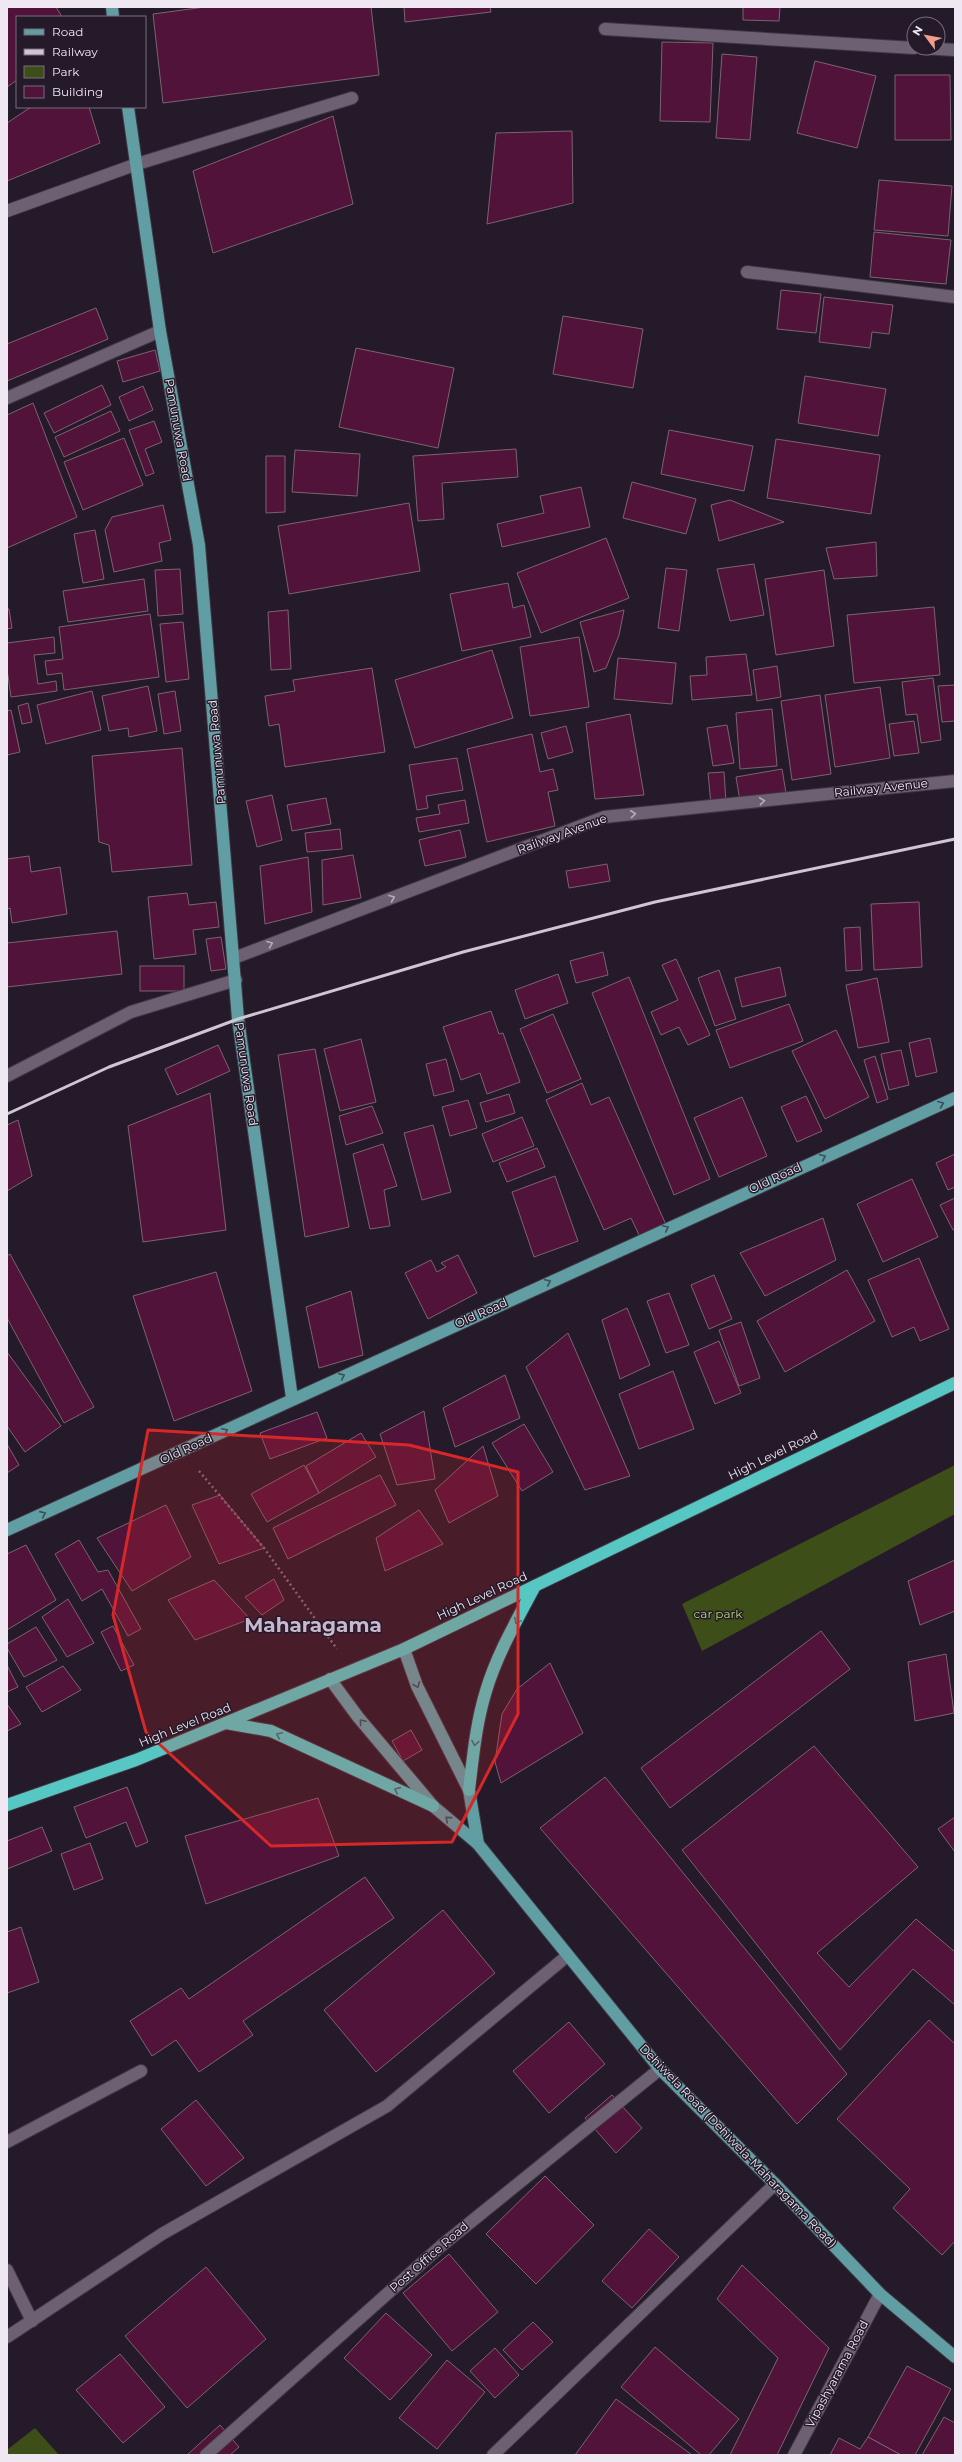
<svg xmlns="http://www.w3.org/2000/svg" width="962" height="2462" font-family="Montserrat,sans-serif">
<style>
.green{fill:#3d4e19}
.building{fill:#52133a;stroke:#7b636f}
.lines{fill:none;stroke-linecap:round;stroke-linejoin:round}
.street-casing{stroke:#403743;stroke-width:14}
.primary-casing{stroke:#403743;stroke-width:14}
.highway-casing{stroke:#403743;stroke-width:14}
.path{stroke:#786f7d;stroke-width:2.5;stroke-dasharray:2 3;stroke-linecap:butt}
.street{stroke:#6e6073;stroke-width:12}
.primary{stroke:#609ea3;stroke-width:12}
.highway{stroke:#56c7c3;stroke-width:12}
.rail{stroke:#cfc6d2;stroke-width:3}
.oneway{stroke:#b5aab9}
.oneway2{stroke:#3d4f5a}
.oneway3{stroke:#3e7076}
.marked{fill:#d62828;fill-opacity:0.2;stroke:#d62828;stroke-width:3;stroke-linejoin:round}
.labels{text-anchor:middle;stroke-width:3;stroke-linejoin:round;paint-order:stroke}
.street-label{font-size:12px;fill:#efe7f2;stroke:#251a2a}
.park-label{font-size:12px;fill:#b3d572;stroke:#251a2a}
.town-label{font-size:20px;font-weight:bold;fill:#c8b8ce;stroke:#251a2a}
</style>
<rect width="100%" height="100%" fill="#251a2a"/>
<!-- green -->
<g class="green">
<path d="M955 1465V1514L702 1651 682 1604Z"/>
<path d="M35 2428 59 2455H7V2450Z"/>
</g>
<!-- building -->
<g class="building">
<path d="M7 7H56L62 17H17V80L7 87Z"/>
<path d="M205 7H371L379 75 163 103 153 14Z"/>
<path d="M404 7H490L491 12 405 22Z"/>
<path d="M743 7H780L779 21 743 20Z"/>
<path d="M662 42 713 43 710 122 660 121Z"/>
<path d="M722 54 757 57 750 140 716 138Z"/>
<path d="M815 61 876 76 857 148 797 133Z"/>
<path d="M895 75H950L951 140H895Z"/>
<path d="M31 107H89L100 143 7 181V123Z"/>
<path d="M333 116 353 204 213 253 193 171Z"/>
<path d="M572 131 573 203 487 224 496 133Z"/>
<path d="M879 180 952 186 948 236 874 230Z"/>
<path d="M874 232 951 240 946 284 870 277Z"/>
<path d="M781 290 821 294 816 333 777 329Z"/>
<path d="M824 297 893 305 889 334 872 332 870 348 819 342Z"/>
<path d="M96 308 108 339 7 381V344Z"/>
<path d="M563 316 643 329 633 388 553 374Z"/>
<path d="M356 348 454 368 438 448 339 427Z"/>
<path d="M155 350 160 371 123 382 117 361Z"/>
<path d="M805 376 886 389 878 436 798 423Z"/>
<path d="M102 385 111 405 54 433 44 413Z"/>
<path d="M143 386 153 410 129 421 119 397Z"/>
<path d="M33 403 77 517 7 548V415Z"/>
<path d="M111 411 120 431 64 457 55 437Z"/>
<path d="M154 421 162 442 145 449 154 473 146 476 129 430Z"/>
<path d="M669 430 753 446 744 491 661 474Z"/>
<path d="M124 438 143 485 83 510 64 462Z"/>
<path d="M776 439 880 455 871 514 767 498Z"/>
<path d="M516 449 518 477 442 483 444 519 418 521 413 456Z"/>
<path d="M295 450 360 454 357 496 292 492Z"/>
<path d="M266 456H285V512L266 513Z"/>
<path d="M632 482 696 499 686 534 623 518Z"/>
<path d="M581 487 590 527 502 547 497 524 544 513 540 496Z"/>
<path d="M730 500 784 522 719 541 711 505Z"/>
<path d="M409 503 420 571 289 594 278 526Z"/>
<path d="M163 505 171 540 159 543 162 561 114 572 105 530 112 517Z"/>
<path d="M95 530 104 579 83 583 74 534Z"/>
<path d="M606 538 629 598 541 633 517 573Z"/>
<path d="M876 542 877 576 834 579 826 548Z"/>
<path d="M754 564 764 615 730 621 717 569Z"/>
<path d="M666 568 687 570 679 631 658 628Z"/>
<path d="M180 569 183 614 158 616 155 570Z"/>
<path d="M824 570 834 646 776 655 765 579Z"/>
<path d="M144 579 148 611 68 622 63 591Z"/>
<path d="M508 583 513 608 524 605 531 637 462 651 450 594Z"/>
<path d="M934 607 940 675 854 683 847 615Z"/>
<path d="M7 609H9L12 628 7 629Z"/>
<path d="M288 610 291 669 271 670 268 612Z"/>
<path d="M624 610 619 635 606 668 594 672 580 622Z"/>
<path d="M150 614 159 677 64 690 62 673 47 675 45 661 63 659 59 627Z"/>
<path d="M183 622 189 679 166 682 160 624Z"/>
<path d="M54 637 55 653 34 655 38 684 56 681 57 691 11 697 7 669V643Z"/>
<path d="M579 637 589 707 530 716 520 647Z"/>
<path d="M492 650 513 718 415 748 395 680Z"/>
<path d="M746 654 752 695 692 700 690 676 707 675 706 657Z"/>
<path d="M618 658 676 663 672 704 614 699Z"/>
<path d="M777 666 781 697 757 701 753 670Z"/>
<path d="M372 668 385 752 285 767 279 724 269 726 265 696 295 691 293 680Z"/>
<path d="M933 678 941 740 921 743 917 714 906 715 902 682Z"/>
<path d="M955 685V721L942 722 938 686Z"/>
<path d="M148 686 157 731 129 737 128 728 109 731 102 696Z"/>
<path d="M880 687 890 758 835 767 825 695Z"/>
<path d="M92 691 101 730 46 744 37 705Z"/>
<path d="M175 691 181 731 164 734 158 694Z"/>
<path d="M820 695 831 774 792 780 781 701Z"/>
<path d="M28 703 32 722 22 724 18 706Z"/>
<path d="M772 709 777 766 740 769 736 713Z"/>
<path d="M11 710 20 752 7 755V711Z"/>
<path d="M630 714 644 795 595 799 586 723Z"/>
<path d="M914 721 919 753 894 756 889 724Z"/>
<path d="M727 725 734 763 713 766 707 728Z"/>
<path d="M566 726 573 752 548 759 541 733Z"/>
<path d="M532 734 540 772 553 769 558 790 548 792 555 826 487 842 467 749Z"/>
<path d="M182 748 192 865 112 872 109 845 99 842 92 756Z"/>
<path d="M457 758 463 790 426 796 428 808 417 810 409 765Z"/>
<path d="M782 769 786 793 740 801 736 777Z"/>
<path d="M724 772 726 802 711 804 708 773Z"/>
<path d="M272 795 282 840 257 847 246 801Z"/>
<path d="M326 798 331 824 292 831 287 805Z"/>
<path d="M465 800 469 823 419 832 416 818 440 814 438 805Z"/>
<path d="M340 829 342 849 307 852 305 833Z"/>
<path d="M460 830 466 857 425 866 419 840Z"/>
<path d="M353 855 361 898 323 905 322 860Z"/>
<path d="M29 856 31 872 60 867 67 914 12 923 10 908 7 909V859Z"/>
<path d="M308 857 312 912 265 924 260 866Z"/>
<path d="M607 864 610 881 569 888 566 871Z"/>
<path d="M187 893 189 905 216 902 219 927 193 930 196 954 154 959 148 897Z"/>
<path d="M919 902 922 967 874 970 871 904Z"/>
<path d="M860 927 862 970 846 971 844 928Z"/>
<path d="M117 931 122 974 7 987V943Z"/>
<path d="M221 937 226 969 211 971 206 939Z"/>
<path d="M603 952 608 975 576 983 570 961Z"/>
<path d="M676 959 710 1035 688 1045 679 1027 661 1035 651 1012 678 1000 662 965Z"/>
<rect x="140" y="966" width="44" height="25"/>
<path d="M780 967 786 996 742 1007 735 978Z"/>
<path d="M719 970 736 1019 715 1026 698 978Z"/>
<path d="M558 974 568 1003 525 1019 515 990Z"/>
<path d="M629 977 710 1179 674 1195 592 993Z"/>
<path d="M877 978 889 1042 858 1048 846 985Z"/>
<path d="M789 1004 803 1041 730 1068 716 1030Z"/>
<path d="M491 1011 499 1034 503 1033 520 1082 487 1094 480 1073 461 1080 443 1027Z"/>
<path d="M553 1014 581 1079 547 1093 520 1029Z"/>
<path d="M836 1030 869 1097 825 1119 792 1051Z"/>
<path d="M930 1038 937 1072 916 1077 909 1043Z"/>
<path d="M361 1039 376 1102 340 1111 324 1049Z"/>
<path d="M218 1045 230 1071 177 1095 165 1069Z"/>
<path d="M315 1049 349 1227 305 1237 278 1055Z"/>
<path d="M901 1050 909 1085 889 1090 881 1054Z"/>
<path d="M875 1056 888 1099 877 1103 864 1060Z"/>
<path d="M446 1059 454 1091 434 1096 426 1064Z"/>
<path d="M582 1083 591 1105 609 1097 667 1227 641 1239 631 1218 604 1230 546 1100Z"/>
<path d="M210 1093 226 1230 143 1242 128 1126Z"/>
<path d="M509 1094 515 1113 486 1122 480 1103Z"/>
<path d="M806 1096 822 1131 797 1142 781 1107Z"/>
<path d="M742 1097 767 1156 719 1177 694 1118Z"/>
<path d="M468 1100 477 1128 450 1136 442 1107Z"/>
<path d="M372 1106 383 1133 346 1145 339 1116Z"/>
<path d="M522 1117 534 1146 493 1162 482 1134Z"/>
<path d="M18 1120 32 1176 7 1191V1125Z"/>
<path d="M433 1125 451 1192 422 1200 404 1133Z"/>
<path d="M383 1144 397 1186 384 1190 390 1226 370 1229 353 1154Z"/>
<path d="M537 1148 545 1167 507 1182 499 1163Z"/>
<path d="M955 1154V1187L948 1190 936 1163Z"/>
<path d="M555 1176 578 1241 534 1257 512 1192Z"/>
<path d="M912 1179 938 1237 883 1262 857 1204Z"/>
<path d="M955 1198V1229L953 1230 940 1205Z"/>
<path d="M823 1218 836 1260 765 1296 740 1253Z"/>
<path d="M10 1254 94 1407 64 1423 7 1318V1256Z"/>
<path d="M458 1255 477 1293 428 1319 405 1273 431 1260 437 1272 446 1267 441 1263Z"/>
<path d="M919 1258 949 1329 920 1341 914 1327 892 1337 868 1280Z"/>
<path d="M847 1270 875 1321 785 1372 757 1321Z"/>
<path d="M216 1272 252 1391 174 1421 133 1296Z"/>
<path d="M714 1275 732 1319 709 1329 691 1285Z"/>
<path d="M351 1291 363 1355 319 1368 306 1307Z"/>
<path d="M669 1293 689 1345 666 1353 647 1301Z"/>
<path d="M627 1308 650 1365 620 1379 602 1320Z"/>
<path d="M741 1322 760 1378 739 1386 719 1330Z"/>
<path d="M568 1333 630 1476 585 1490 526 1367Z"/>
<path d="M719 1341 741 1393 715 1404 694 1352Z"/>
<path d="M7 1352 61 1426 25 1452 7 1426Z"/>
<path d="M673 1371 694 1429 639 1449 619 1394Z"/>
<path d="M505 1375 520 1418 455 1447 443 1408Z"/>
<path d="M424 1411 435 1479 397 1485 380 1434Z"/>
<path d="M317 1412 327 1438 270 1459 260 1433Z"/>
<path d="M524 1424 553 1472 522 1491 492 1443Z"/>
<path d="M361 1433 376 1457 319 1493 306 1466Z"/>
<path d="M7 1444 19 1465 7 1473Z"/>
<path d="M483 1446 498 1496 449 1523 435 1490Z"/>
<path d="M304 1465 319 1493 267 1522 251 1494Z"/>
<path d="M380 1475 396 1505 288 1559 273 1528Z"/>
<path d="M220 1495 264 1548 219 1564 192 1505Z"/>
<path d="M166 1505 191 1557 132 1591 97 1538Z"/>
<path d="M419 1510 443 1544 385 1571 376 1538Z"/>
<path d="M79 1540 98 1572 108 1570 141 1629 128 1636 102 1589 82 1601 55 1554Z"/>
<path d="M26 1545 56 1600 7 1630V1554Z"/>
<path d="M955 1560V1611L920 1625 908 1581Z"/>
<path d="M274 1579 284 1600 262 1615 245 1597Z"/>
<path d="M214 1580 250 1619 195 1640 168 1600Z"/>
<path d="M68 1599 94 1643 67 1657 42 1617Z"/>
<path d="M113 1626 134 1665 121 1671 101 1632Z"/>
<path d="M36 1627 57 1660 24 1677 7 1648V1644Z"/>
<path d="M821 1631 850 1669 670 1808 641 1768Z"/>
<path d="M946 1654 954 1713 915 1721 908 1662Z"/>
<path d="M550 1663 583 1733 501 1783 495 1762 502 1714 517 1689Z"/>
<path d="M7 1665 18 1687 7 1692Z"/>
<path d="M63 1666 81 1690 42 1712 26 1687Z"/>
<path d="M7 1704 21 1724 7 1731Z"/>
<path d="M411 1730 422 1750 403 1761 392 1741Z"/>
<path d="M814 1746 918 1867 817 1953 849 1987 916 1919 955 1952V2005L913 1969 840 2050 682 1850Z"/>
<path d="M605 1777 847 2074 797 2124 540 1828Z"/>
<path d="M127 1787 148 1842 136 1847 126 1822 86 1838 74 1807Z"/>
<path d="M318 1798 339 1856 206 1904 185 1836Z"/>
<path d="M955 1817V1852L938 1829Z"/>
<path d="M42 1827 52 1851 7 1869V1841Z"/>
<path d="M90 1843 103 1879 74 1890 61 1854Z"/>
<path d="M365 1877 394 1918 243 2021 253 2035 199 2072 176 2040 152 2056 130 2021 181 1988 189 1999Z"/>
<path d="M443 1910 495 1973 376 2072 324 2010Z"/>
<path d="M21 1927 39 1982 7 1993V1932Z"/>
<path d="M929 2020 955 2044V2241L942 2255 893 2208 910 2189 837 2119Z"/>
<path d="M569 2022 605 2064 549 2113 513 2071Z"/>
<path d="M612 2095 642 2128 616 2153 585 2118Z"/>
<path d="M196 2100 244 2158 206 2186 161 2129Z"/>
<path d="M545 2176 594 2225 536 2284 486 2234Z"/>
<path d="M649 2229 679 2257 632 2308 602 2281Z"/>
<path d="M449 2254 498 2312 452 2351 403 2293Z"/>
<path d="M742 2265 829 2348 777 2455H730L778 2358 717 2299Z"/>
<path d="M206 2267 266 2339 187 2408 125 2336Z"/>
<path d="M386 2313 432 2355 390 2400 344 2358Z"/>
<path d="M533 2322 553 2342 522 2370 503 2350Z"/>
<path d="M655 2347 739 2419 709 2455H701L621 2387Z"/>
<path d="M495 2348 519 2375 495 2398 470 2371Z"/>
<path d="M120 2354 165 2407 123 2443 76 2390Z"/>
<path d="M447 2360 485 2392 437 2449 399 2418Z"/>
<path d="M907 2366 951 2389 915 2455H901L868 2437Z"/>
<path d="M616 2399 692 2455H575Z"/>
<path d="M944 2417 955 2423V2455H922Z"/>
<path d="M220 2425 239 2447 230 2455H187Z"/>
<path d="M868 2437 901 2455H830L839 2438 860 2449Z"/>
</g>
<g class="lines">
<!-- street casing -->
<g class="street-casing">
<g id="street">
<path d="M605 29 914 48"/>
<path d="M922 48 955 50"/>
<path d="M7 211 137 164 352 98"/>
<path d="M747 272 955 297"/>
<path d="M7 398 160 331"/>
<path d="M234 958 604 817 955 781"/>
<path d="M7 1076 131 1012 236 980"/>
<path d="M7 2142 141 2071"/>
<path d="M7 2270 32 2321"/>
<path d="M7 2337 162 2234 387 2106 567 1956"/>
<path d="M206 2455 441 2246 660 2069"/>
<path d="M493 2455 775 2184"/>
<path d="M794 2455 880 2294"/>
</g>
</g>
<!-- primary casing -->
<g class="primary-casing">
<g id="primary">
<path d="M112 7 113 17"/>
<path d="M128 107 160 331 199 545 238 1019 292 1398"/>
<path d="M7 1530 955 1098"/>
<path d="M404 1649 417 1686 469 1790 478 1844"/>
<path d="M330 1679 358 1717 433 1806 478 1844 660 2069 775 2184 880 2294 955 2357"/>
</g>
</g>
<!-- highway casing -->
<g class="highway-casing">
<g id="highway">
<path d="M226 1723 271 1731 433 1806"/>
<path d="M469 1790C473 1757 476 1723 486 1691 497 1654 517 1620 535 1586"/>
<path d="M7 1805 136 1760 404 1649 955 1383"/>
</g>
</g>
<!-- path -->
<path class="path" d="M199 1471 264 1548 337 1649"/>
<!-- street -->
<use href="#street" class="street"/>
<!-- primary -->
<use href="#primary" class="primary"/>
<!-- highway -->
<use href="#highway" class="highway"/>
<!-- rail -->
<path class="rail" d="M7 1114 109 1067 238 1019 463 952 655 902 955 839"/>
</g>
<!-- one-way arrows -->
<defs><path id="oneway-chevron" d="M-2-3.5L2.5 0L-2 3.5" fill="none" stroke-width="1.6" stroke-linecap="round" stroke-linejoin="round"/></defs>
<g class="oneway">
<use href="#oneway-chevron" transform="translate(762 801) rotate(-6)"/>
<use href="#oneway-chevron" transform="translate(633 814) rotate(-6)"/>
<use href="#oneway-chevron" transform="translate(392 898) rotate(-21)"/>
<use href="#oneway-chevron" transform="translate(270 944) rotate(-21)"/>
</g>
<g class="oneway2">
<use href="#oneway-chevron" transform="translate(941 1104) rotate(-23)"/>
<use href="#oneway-chevron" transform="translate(823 1157) rotate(-25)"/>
<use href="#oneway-chevron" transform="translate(666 1228) rotate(-25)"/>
<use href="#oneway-chevron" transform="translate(548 1282) rotate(-25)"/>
<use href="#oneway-chevron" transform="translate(342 1376) rotate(-24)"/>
<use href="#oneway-chevron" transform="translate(225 1431) rotate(-26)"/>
<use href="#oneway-chevron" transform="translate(43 1514) rotate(-24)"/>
<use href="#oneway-chevron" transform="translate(417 1685) rotate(68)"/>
<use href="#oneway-chevron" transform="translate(362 1722) rotate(-130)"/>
<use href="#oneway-chevron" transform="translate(448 1819) rotate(-140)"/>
</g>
<g class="oneway3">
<use href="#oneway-chevron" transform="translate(517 1621) rotate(118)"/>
<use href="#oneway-chevron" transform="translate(279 1735) rotate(-155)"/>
<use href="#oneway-chevron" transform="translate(475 1743) rotate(99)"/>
<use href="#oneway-chevron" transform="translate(397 1790) rotate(-156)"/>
</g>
<!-- marked area -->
<path class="marked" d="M148 1430 409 1445 518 1472V1714L452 1842 271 1846 146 1732 113 1615Z"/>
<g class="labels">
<!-- street labels -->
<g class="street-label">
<text transform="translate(178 430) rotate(80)" y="4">Pamunuwa Road</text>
<text transform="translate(217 752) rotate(-95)" y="4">Pamunuwa Road</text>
<text transform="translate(881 788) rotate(-6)" y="4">Railway Avenue</text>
<text transform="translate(562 834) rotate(-20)" y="4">Railway Avenue</text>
<text transform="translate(246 1074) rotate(82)" y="4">Pamunuwa Road</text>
<text transform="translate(775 1178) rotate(-25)" y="4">Old Road</text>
<text transform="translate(481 1313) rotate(-24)" y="4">Old Road</text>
<text transform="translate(186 1449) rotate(-25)" y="4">Old Road</text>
<text transform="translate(773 1455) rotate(-26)" y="4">High Level Road</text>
<text transform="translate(482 1596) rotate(-25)" y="4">High Level Road</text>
<text transform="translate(185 1725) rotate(-22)" y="4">High Level Road</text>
<text transform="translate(738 2146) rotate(46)" y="4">Dehiwela Road (Dehiwela-Maharagama Road)</text>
<text transform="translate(429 2257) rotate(-41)" y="4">Post Office Road</text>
<text transform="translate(837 2374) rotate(-62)" y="4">Vipashyarama Road</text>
</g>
<!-- park labels -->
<g class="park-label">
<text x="718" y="1618">car park</text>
</g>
<!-- town labels -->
<g class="town-label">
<text x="313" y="1632">Maharagama</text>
</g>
</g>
<!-- border -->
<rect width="962" height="2462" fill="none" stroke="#efe7f2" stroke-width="16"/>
<!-- legend -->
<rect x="16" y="16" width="130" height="92" fill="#251a2a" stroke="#766c7a"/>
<rect x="24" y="29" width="20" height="6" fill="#609ea3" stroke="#766c7a"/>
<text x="52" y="36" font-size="12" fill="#efe7f2">Road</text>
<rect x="24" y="49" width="20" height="6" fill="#cfc6d2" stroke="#766c7a"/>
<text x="52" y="56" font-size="12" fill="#efe7f2">Railway</text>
<rect x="24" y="66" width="20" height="12" fill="#3d4e19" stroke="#766c7a"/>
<text x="52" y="76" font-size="12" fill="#efe7f2">Park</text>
<rect x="24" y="86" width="20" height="12" fill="#52133a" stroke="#766c7a"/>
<text x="52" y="96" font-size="12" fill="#efe7f2">Building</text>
<!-- north arrow -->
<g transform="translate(926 36) rotate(302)"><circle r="19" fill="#251a2a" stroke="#766c7a"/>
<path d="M0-3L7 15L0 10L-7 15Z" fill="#f59d8d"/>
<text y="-6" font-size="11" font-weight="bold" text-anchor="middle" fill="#efe7f2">N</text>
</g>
</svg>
